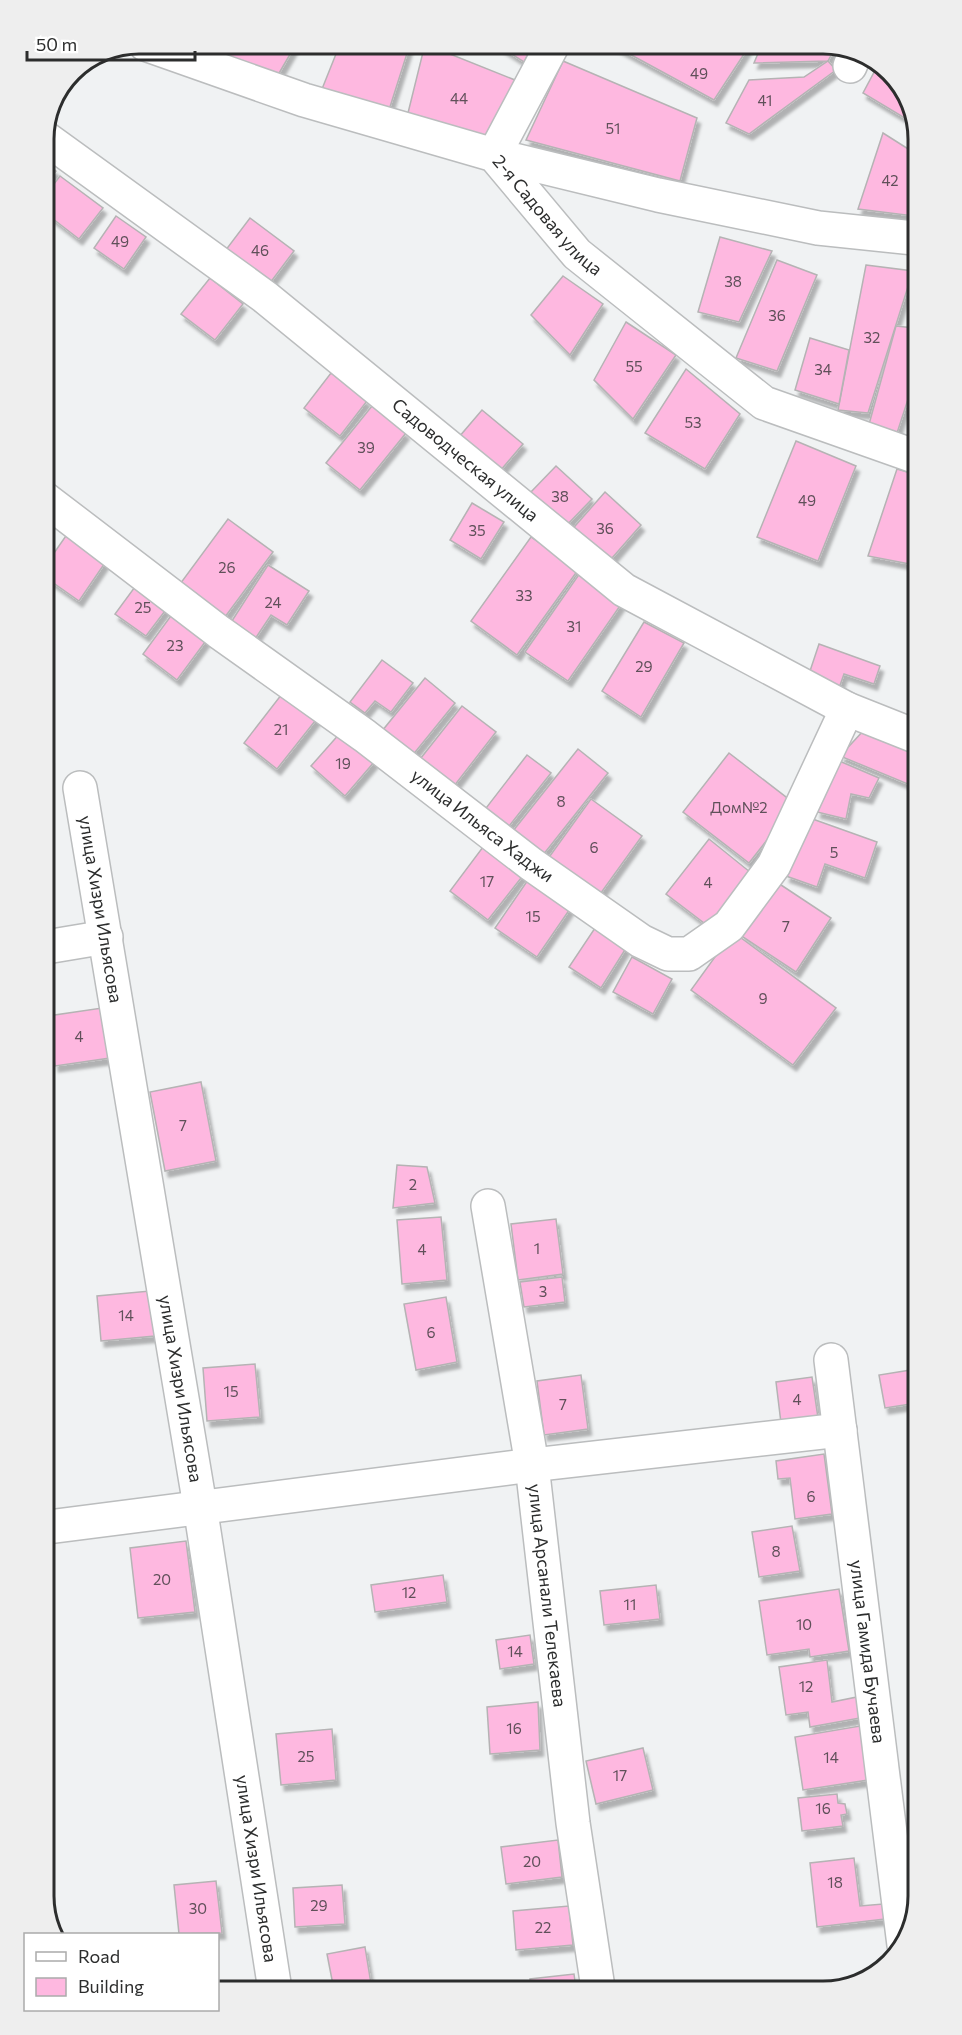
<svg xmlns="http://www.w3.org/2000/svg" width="962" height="2035" font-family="Commissioner,sans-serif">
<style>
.building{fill:#feb8e0;stroke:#b5b3b4;stroke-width:1.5;filter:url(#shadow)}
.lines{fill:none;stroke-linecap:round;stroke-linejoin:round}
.minor-casing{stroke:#bbbdbe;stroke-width:36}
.minor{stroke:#fff;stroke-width:33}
.labels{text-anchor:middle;stroke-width:5;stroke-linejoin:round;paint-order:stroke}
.number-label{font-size:15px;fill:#60505a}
.street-label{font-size:18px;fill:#2c2d2d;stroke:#fff}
.rim{fill:none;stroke:#2c2d2d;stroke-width:3}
</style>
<defs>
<filter id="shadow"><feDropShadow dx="3.5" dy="6" stdDeviation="1.5" flood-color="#0004"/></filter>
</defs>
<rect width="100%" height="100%" fill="#f0f2f3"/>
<!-- building -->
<g class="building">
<path d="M191 44H296L278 75Z"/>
<path d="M340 44H410L389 110 322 89Z"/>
<path d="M425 44 515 80 486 140 407 117Z"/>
<path d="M496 44H533L524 62Z"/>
<path d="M611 44H738L748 48 714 100Z"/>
<path d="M762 44H829L836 46 828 61 754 63Z"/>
<path d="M563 61 697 118 680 181 526 140Z"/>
<path d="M828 61 836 70 749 134 726 123 749 80 804 77Z"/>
<path d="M879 63 913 108V123L863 93Z"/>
<path d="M883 133 913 152 914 216 858 209Z"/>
<path d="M44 161 56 171 44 187Z"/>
<path d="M60 176 103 208 79 239 44 212V197Z"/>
<path d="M116 216 146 237 124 269 94 248Z"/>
<path d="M250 218 294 251 270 283 225 251Z"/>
<path d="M720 237 772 251 739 322 698 312Z"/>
<path d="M777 260 817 275 777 371 736 358Z"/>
<path d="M866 265 913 271 868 413 838 410Z"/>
<path d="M563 276 603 304 570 355 531 315Z"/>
<path d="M210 278 243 304 215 340 181 314Z"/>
<path d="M626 322 676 355 633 419 594 380Z"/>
<path d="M896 326 914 328V381L897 433 868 428Z"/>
<path d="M810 338 849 350 839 404 795 390Z"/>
<path d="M686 369 740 414 705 469 645 433Z"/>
<path d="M331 373 367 401 340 436 304 408Z"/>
<path d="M372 406 406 433 360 490 326 463Z"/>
<path d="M482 410 523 444 500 471 459 437Z"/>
<path d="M796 441 856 466 818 561 757 537Z"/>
<path d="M556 466 592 499 564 528 529 494Z"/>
<path d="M897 469 914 474 915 565 868 556Z"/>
<path d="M605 492 641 525 605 566 568 534Z"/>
<path d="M472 503 504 522 481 559 450 540Z"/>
<path d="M228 519 273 552 225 617 180 584Z"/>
<path d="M70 530 109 557 79 601 45 577V566Z"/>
<path d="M531 537 578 570 517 655 471 621Z"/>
<path d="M268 565 309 591 287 625 271 615 253 642 228 627Z"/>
<path d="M580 573 622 603 568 681 525 652Z"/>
<path d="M140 580 171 603 146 636 115 614Z"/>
<path d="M173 613 208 638 177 680 143 654Z"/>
<path d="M644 622 684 643 641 717 602 691Z"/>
<path d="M819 644 880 666 874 684 844 674 838 691 807 680Z"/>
<path d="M382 660 413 683 391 712 375 701 365 713 350 702Z"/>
<path d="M425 678 455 703 412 756 382 731Z"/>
<path d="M285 690 319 716 277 769 244 743Z"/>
<path d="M462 706 496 732 451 790 417 763Z"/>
<path d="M865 729 915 748V787L840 756Z"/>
<path d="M341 732 375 761 345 796 311 766Z"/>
<path d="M578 749 608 773 543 855 513 831Z"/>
<path d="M729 753 795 804 749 863 683 812Z"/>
<path d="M527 755 551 773 506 830 483 812Z"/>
<path d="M830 757 879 778 869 798 851 794 846 819 817 812Z"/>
<path d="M591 799 642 836 598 897 547 860Z"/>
<path d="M807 817 877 842 865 878 825 864 817 887 786 876Z"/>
<path d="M709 839 750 872 708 926 666 894Z"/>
<path d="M486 843 525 873 488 920 450 891Z"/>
<path d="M530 877 572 906 537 957 495 928Z"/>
<path d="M775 881 831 918 796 972 740 935Z"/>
<path d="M597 925 628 945 601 988 569 967Z"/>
<path d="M733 932 836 1008 793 1065 691 990Z"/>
<path d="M632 957 672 979 653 1014 613 992Z"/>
<path d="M102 1008 110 1058 55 1066 48 1016Z"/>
<path d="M201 1082 216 1161 165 1171 150 1092Z"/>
<path d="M397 1165 427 1167 435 1203 393 1208Z"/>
<path d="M441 1217 447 1280 402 1284 397 1220Z"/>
<path d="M556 1219 563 1274 518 1280 511 1224Z"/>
<path d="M562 1277 565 1302 524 1307 520 1282Z"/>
<path d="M150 1291 155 1336 101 1341 97 1296Z"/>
<path d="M446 1297 457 1362 416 1370 404 1304Z"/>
<path d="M255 1364 260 1417 207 1421 203 1368Z"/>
<path d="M917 1369V1403L885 1408 879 1375Z"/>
<path d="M581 1375 588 1429 544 1435 537 1381Z"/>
<path d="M812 1377 818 1418 781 1423 776 1382Z"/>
<path d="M824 1454 832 1514 795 1519 790 1478 778 1479 776 1461Z"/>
<path d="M792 1526 800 1571 759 1577 752 1532Z"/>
<path d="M186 1541 195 1612 138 1618 130 1548Z"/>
<path d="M443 1575 447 1602 375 1612 371 1585Z"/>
<path d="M918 1580V1620H916L910 1582Z"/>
<path d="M656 1585 660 1619 604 1625 600 1591Z"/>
<path d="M839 1589 849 1651 810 1657 809 1649 767 1655 759 1601Z"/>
<path d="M530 1635 534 1664 500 1669 496 1640Z"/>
<path d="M827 1660 832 1702 857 1697 860 1718 810 1727 808 1712 786 1715 779 1667Z"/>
<path d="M538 1702 540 1750 490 1754 487 1707Z"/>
<path d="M860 1726 868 1780 803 1790 795 1737Z"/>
<path d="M332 1729 336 1780 281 1785 276 1734Z"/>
<path d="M643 1748 653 1790 596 1804 586 1761Z"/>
<path d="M837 1794 838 1803 845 1804 847 1814 841 1815 843 1826 802 1831 798 1798Z"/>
<path d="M558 1840 562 1877 506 1884 501 1847Z"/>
<path d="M854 1858 860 1906 883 1904 885 1919 817 1927 810 1863Z"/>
<path d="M216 1881 222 1933 179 1934 174 1885Z"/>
<path d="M342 1885 345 1924 295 1927 293 1888Z"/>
<path d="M569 1906 573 1945 516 1950 513 1911Z"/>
<path d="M365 1947 372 1990H334L327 1954Z"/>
<path d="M574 1974 576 1988 531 1989 530 1979Z"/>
</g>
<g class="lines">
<!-- minor casing -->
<g class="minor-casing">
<g id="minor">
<path id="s1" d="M145 44 304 100 494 155 577 254 764 403 914 456"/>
<path d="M553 44 494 155 658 195 818 228 914 238"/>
<path d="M850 66 855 54"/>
<path id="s2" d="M44 137 265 297 624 590 847 709 915 736"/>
<path id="s3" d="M45 499 219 632 365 736 531 864 641 941 668 954H689L729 926 774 865 847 709"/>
<path id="s4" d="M80 788 200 1506 275 1990"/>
<path d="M46 947 106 937"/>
<path id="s5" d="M488 1206 532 1465 573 1823 598 1988"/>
<path id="s6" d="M831 1360 904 1945"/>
<path d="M48 1527 532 1465 840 1430"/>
</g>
</g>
<!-- minor -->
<use href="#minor" class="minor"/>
</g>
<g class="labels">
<!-- number labels -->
<g class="number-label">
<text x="699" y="79">49</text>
<text x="459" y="104">44</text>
<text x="765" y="106">41</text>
<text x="613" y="134">51</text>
<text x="890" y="186">42</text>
<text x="120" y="247">49</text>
<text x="260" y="256">46</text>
<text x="733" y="287">38</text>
<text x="777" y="321">36</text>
<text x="872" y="343">32</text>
<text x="634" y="372">55</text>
<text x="823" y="375">34</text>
<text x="693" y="428">53</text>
<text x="366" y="453">39</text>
<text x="560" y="502">38</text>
<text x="807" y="506">49</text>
<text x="605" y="534">36</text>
<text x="477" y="536">35</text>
<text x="227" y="573">26</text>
<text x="524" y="601">33</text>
<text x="273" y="608">24</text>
<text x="143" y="613">25</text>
<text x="574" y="632">31</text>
<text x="175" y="651">23</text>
<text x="644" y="672">29</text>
<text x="281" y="735">21</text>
<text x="343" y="769">19</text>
<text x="561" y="807">8</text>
<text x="739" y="813">Дом№2</text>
<text x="594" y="853">6</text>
<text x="834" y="858">5</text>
<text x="487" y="887">17</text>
<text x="708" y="888">4</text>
<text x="533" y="922">15</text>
<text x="786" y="932">7</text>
<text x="763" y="1004">9</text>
<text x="79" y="1042">4</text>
<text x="183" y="1131">7</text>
<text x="413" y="1190">2</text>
<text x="537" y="1254">1</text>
<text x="422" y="1255">4</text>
<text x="543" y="1297">3</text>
<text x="126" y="1321">14</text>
<text x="431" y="1338">6</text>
<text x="231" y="1397">15</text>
<text x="797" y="1405">4</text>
<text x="563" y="1410">7</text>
<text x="811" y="1502">6</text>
<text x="776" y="1557">8</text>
<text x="162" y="1585">20</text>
<text x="409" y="1598">12</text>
<text x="630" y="1610">11</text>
<text x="804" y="1630">10</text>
<text x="515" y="1657">14</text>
<text x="806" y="1692">12</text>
<text x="514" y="1734">16</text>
<text x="306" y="1762">25</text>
<text x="831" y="1763">14</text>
<text x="620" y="1781">17</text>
<text x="823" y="1814">16</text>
<text x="532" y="1867">20</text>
<text x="835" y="1888">18</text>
<text x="319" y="1911">29</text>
<text x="198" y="1914">30</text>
<text x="543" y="1933">22</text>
</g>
<!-- street labels -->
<g class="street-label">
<text dy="6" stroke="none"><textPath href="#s1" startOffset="447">2-я Садовая улица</textPath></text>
<text dy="6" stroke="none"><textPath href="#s2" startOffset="531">Садоводческая улица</textPath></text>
<text dy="6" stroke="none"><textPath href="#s3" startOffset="546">улица Ильяса Хаджи</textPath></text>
<text dy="6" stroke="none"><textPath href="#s4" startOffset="123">улица Хизри Ильясова</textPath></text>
<text dy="6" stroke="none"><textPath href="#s4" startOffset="609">улица Хизри Ильясова</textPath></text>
<text dy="6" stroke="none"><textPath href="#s5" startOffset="394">улица Арсанали Телекаева</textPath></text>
<text dy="6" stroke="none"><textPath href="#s6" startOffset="294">улица Гамида Бучаева</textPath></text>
<text dy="6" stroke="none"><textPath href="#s4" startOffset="1095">улица Хизри Ильясова</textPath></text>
</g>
</g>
<!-- crop -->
<path d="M0 0H962V2035H0ZM139 54H823A85 85 0 0 1 908 139V1896A85 85 0 0 1 823 1981H139A85 85 0 0 1 54 1896V139A85 85 0 0 1 139 54Z" fill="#eee" fill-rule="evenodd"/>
<path class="rim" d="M139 54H823A85 85 0 0 1 908 139V1896A85 85 0 0 1 823 1981H139A85 85 0 0 1 54 1896V139A85 85 0 0 1 139 54Z"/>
<!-- legend -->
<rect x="24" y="1933" width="195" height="78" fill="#ffffff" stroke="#ababab" stroke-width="1.5"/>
<rect x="36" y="1952" width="30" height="9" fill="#ffffff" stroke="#ababab" stroke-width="1.5"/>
<text x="78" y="1963" font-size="18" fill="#2c2d2d">Road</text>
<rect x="36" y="1978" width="30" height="18" fill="#feb8e0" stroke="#ababab" stroke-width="1.5"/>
<text x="78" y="1993" font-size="18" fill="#2c2d2d">Building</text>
<!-- scale -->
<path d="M27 51v9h168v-9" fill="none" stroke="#2c2d2d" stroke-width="3"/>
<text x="36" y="51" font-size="18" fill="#2c2d2d" stroke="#ffffff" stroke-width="4.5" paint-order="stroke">50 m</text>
</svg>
